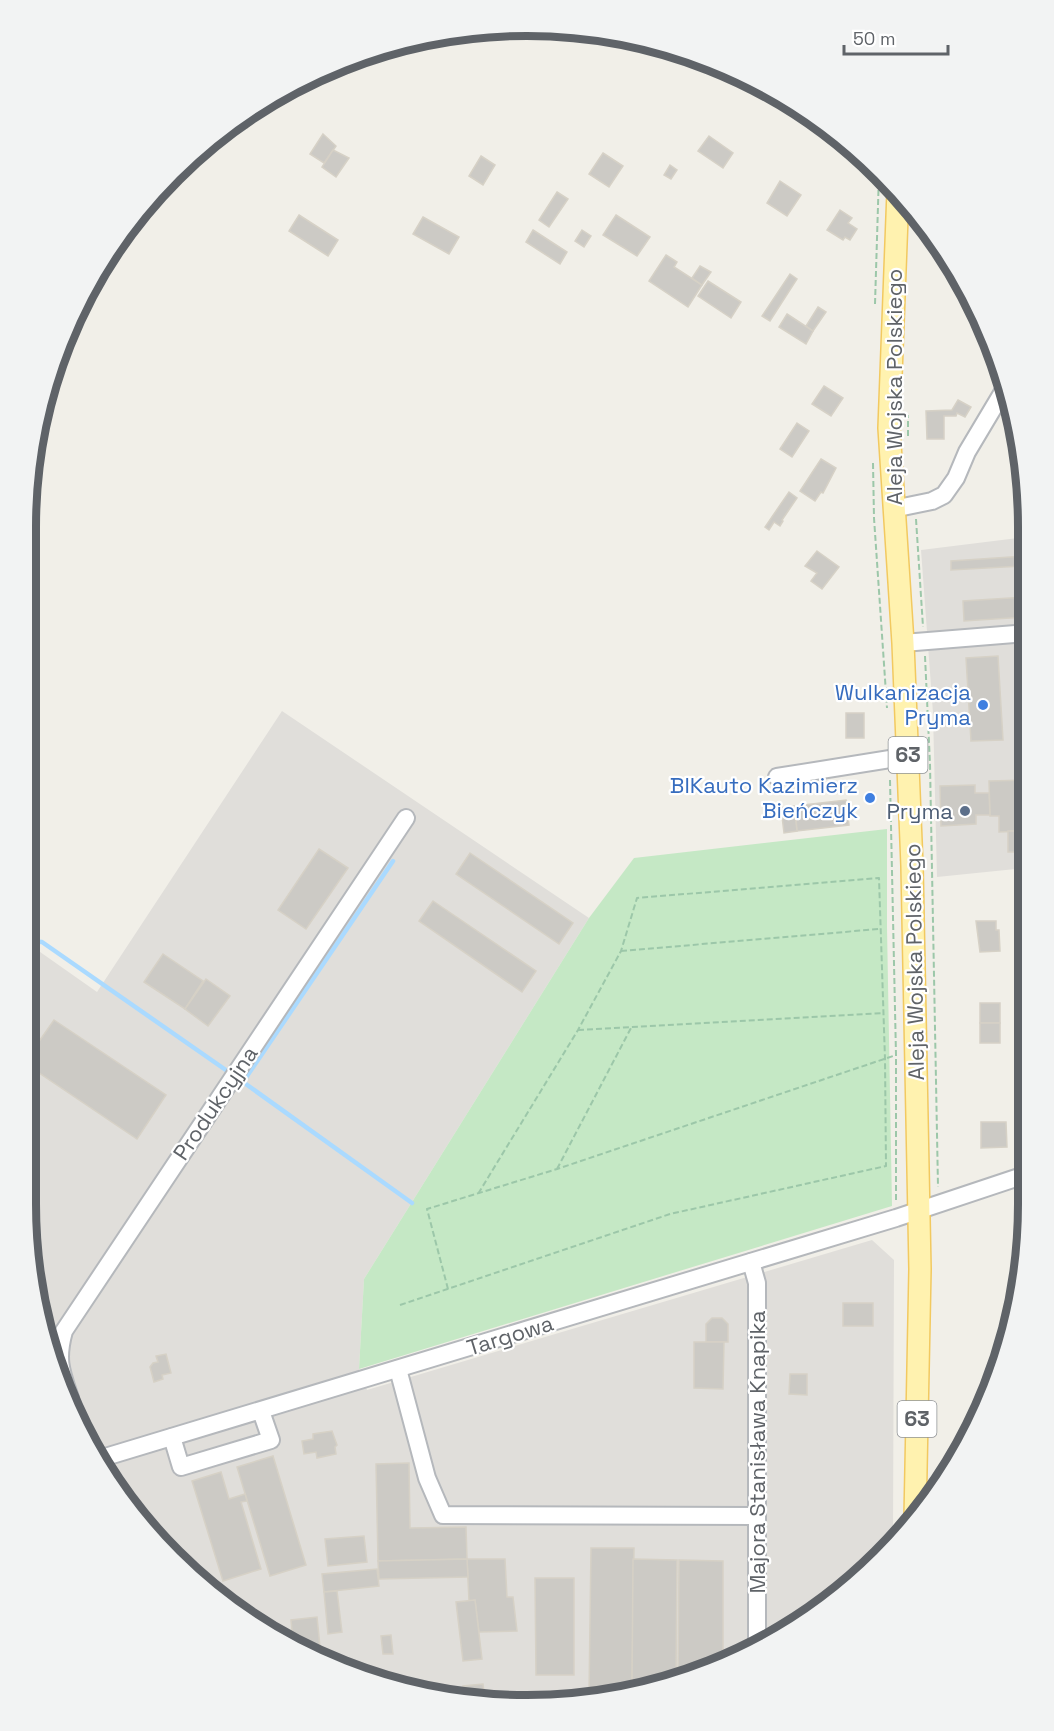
<svg xmlns="http://www.w3.org/2000/svg" width="1054" height="1731" font-family="'Space Grotesk',sans-serif">
<style>
.industrial{fill:#e0deda}
.green{fill:#c5e8c5}
.lines{fill:none;stroke-linecap:round;stroke-linejoin:round}
.stream{stroke:#aadaff;stroke-width:4.5}
.building{fill:#cccac5;stroke:#d6d1c6;stroke-width:1.5}
.minor-casing{stroke:#b5b8bc;stroke-width:20}
.major-casing{stroke:#f2c960;stroke-width:24}
.path{stroke:#9cc7a9;stroke-width:2;stroke-dasharray:6 3;stroke-linecap:butt}
.minor{stroke:#fff;stroke-width:16}
.major{stroke:#fff2af;stroke-width:21}
.shop-dot{fill:#3f7fe0;stroke:#fff;stroke-width:2}
.service-dot{fill:#5c6f8a;stroke:#fff;stroke-width:2}
.labels{text-anchor:middle;stroke-width:4.5;stroke-linejoin:round;paint-order:stroke}
.shield{fill:#fff;stroke:#8f9295;stroke-width:1.5}
.shield-label{font-size:21px;font-weight:bold;fill:#5f6368}
.street-label{font-size:22px;fill:#5f6368;stroke:#fff}
.shop-label{font-size:22px;fill:#366cbe;stroke:#fff;text-anchor:end}
.service-label{font-size:22px;fill:#4e5e75;stroke:#fff;text-anchor:end}
.rim{fill:none;stroke:#5f6368;stroke-width:8}
</style>
<rect width="100%" height="100%" fill="#f1efe8"/>
<!-- industrial -->
<g class="industrial">
<path d="M1027 537 1026 868 937 877 933 713 921 550Z"/>
<path d="M282 711 589 918 364 1279 359 1369 367 1390 872 1240 894 1260 893 1541 832 1602 688 1679 527 1705 366 1679 248 1621 129 1509 52 1365 26 1204 27 947H33L97 992Z"/>
</g>
<!-- green -->
<path class="green" d="M887 829V927L892 1206 359 1369 364 1279 589 918 634 858Z"/>
<g class="lines">
<!-- stream -->
<g class="stream">
<path d="M27 941 42 942 243 1082 412 1203"/>
<path d="M243 1082 393 861"/>
</g>
</g>
<!-- building -->
<g class="building">
<path d="M257 106 260 108 247 128 238 123 241 118Z"/>
<path d="M323 134 336 146 324 163 310 154Z"/>
<path d="M709 136 733 153 723 168 698 151Z"/>
<path d="M333 150 349 158 336 177 322 167Z"/>
<path d="M603 153 623 166 609 187 589 174Z"/>
<path d="M481 156 495 165 483 185 469 176Z"/>
<path d="M670 165 677 170 671 179 664 175Z"/>
<path d="M780 181 801 195 787 216 767 203Z"/>
<path d="M557 192 568 199 549 227 539 220Z"/>
<path d="M840 210 852 218 848 223 857 229 850 240 845 237 843 240 827 230Z"/>
<path d="M299 215 338 240 328 256 289 231Z"/>
<path d="M616 215 650 237 637 256 603 235Z"/>
<path d="M423 217 459 237 449 254 413 234Z"/>
<path d="M533 230 567 252 560 264 526 242Z"/>
<path d="M582 230 591 236 584 247 575 241Z"/>
<path d="M666 255 677 262 674 267 702 285 688 307 649 281Z"/>
<path d="M700 266 711 272 702 285 692 278Z"/>
<path d="M790 274 797 279 770 321 762 316Z"/>
<path d="M708 281 741 302 731 318 698 296Z"/>
<path d="M818 307 826 312 813 331 806 326Z"/>
<path d="M787 314 813 331 806 344 779 327Z"/>
<path d="M824 386 843 398 831 416 812 404Z"/>
<path d="M958 400 971 407 965 417 957 413 956 416H944V439H927L926 411 952 410Z"/>
<path d="M797 423 809 431 792 457 780 449Z"/>
<path d="M821 459 836 468 823 493 821 492 815 501 800 491Z"/>
<path d="M789 492 797 498 782 520 783 521 780 526 774 522 769 530 765 527Z"/>
<path d="M817 551 839 567 822 589 811 581 817 573 805 566Z"/>
<path d="M1024 556V566L951 570V561Z"/>
<path d="M1025 597 1026 617 964 621 963 601Z"/>
<path d="M1016 645H1027V673L1017 674Z"/>
<path d="M998 656 1003 740 971 741 966 658Z"/>
<rect x="846" y="713" width="18" height="25"/>
<path d="M1026 780V831L999 832V816H990L989 781Z"/>
<path d="M975 785V793H989L990 815H976V824L941 826 940 786Z"/>
<path d="M846 800 849 825 797 831 795 806Z"/>
<path d="M794 806 797 831 784 833 781 808Z"/>
<rect x="1008" y="831" width="13" height="21"/>
<path d="M319 849 348 868 306 929 278 910Z"/>
<path d="M470 853 573 923 559 944 456 874Z"/>
<path d="M433 901 536 971 522 992 419 921Z"/>
<path d="M976 921H996V930H999L1000 951 980 952Z"/>
<path d="M163 954 203 981 185 1009 144 982Z"/>
<path d="M206 979 230 996 208 1026 185 1009Z"/>
<rect x="980" y="1003" width="20" height="20"/>
<path d="M54 1020 166 1095 137 1139 26 1064V1060Z"/>
<rect x="980" y="1023" width="20" height="20"/>
<path d="M981 1122H1006L1007 1147 981 1148Z"/>
<rect x="843" y="1303" width="30" height="23"/>
<path d="M712 1318H722L728 1324V1342H706V1324Z"/>
<path d="M694 1342H724L723 1389 694 1388Z"/>
<path d="M166 1354 171 1373 162 1375 163 1379 154 1382 150 1367 153 1363 158 1362 156 1356Z"/>
<path d="M790 1374H807V1395L789 1394Z"/>
<path d="M332 1431 337 1445 335 1447 336 1454 317 1458 316 1452 304 1454 302 1441 313 1439V1434Z"/>
<path d="M273 1456 306 1565 270 1576 237 1467Z"/>
<path d="M409 1463 410 1528 466 1527 467 1559 378 1561 376 1464Z"/>
<path d="M221 1472 229 1499 245 1494 247 1501 241 1502 261 1569 223 1581 192 1481Z"/>
<path d="M364 1536 367 1562 328 1566 325 1539Z"/>
<path d="M591 1548H634L632 1688 589 1695Z"/>
<path d="M467 1559H505L507 1597H513L517 1631 479 1632 475 1600 469 1601Z"/>
<path d="M467 1559 468 1577 379 1579 378 1561Z"/>
<path d="M633 1559 677 1560 676 1681 632 1688Z"/>
<path d="M679 1560 723 1561V1661L688 1679 678 1681Z"/>
<path d="M377 1569 379 1586 324 1592 322 1574Z"/>
<path d="M535 1578H574V1675H536Z"/>
<path d="M337 1591 342 1632 328 1634 324 1592Z"/>
<path d="M475 1600 482 1659 463 1661 456 1602Z"/>
<path d="M317 1617 321 1657 293 1643 291 1620Z"/>
<path d="M391 1635 393 1654H383L381 1636Z"/>
<path d="M483 1684 485 1699 464 1695 463 1686Z"/>
</g>
<g class="lines">
<!-- minor casing -->
<g class="minor-casing">
<g id="minor">
<path d="M893 509 932 501 944 495 956 478 967 452 1007 385"/>
<path d="M903 643 1027 633"/>
<path d="M777 777 890 759H908"/>
<path d="M751 1262 757 1283V1642"/>
<path d="M398 1369 427 1478 443 1515 756 1516"/>
<path d="M70 1398C61 1371 56 1360 64 1331L406 818"/>
<path d="M172 1437 181 1467 271 1440 261 1411"/>
<path d="M102 1458 896 1218 1025 1175"/>
</g>
</g>
<!-- major casing -->
<g class="major-casing">
<path id="major" d="M898 191 889 428 903 643 912 866 920 1269 915 1519"/>
</g>
<!-- path -->
<g class="path">
<path d="M875 304 879 173"/>
<path d="M908 436V415"/>
<path d="M873 463 874 518 887 708"/>
<path d="M916 519 923 627"/>
<path d="M925 656 930 764 938 1187"/>
<path d="M890 780 896 1055V1203"/>
<path d="M621 951 879 929"/>
<path d="M578 1030 883 1013"/>
<path d="M557 1169 632 1026"/>
<path d="M448 1289 427 1209 557 1169 896 1055"/>
<path d="M400 1305 670 1214 886 1166 885 1059 879 878 637 898 621 951 578 1030 478 1194"/>
</g>
<!-- minor -->
<use href="#minor" class="minor"/>
<!-- major -->
<use href="#major" class="major"/>
</g>
<!-- markers -->
<g class="shop-dot">
<circle cx="983" cy="705" r="6"/>
<circle cx="870" cy="798" r="6"/>
</g>
<circle class="service-dot" cx="965" cy="811" r="6"/>
<g class="labels">
<!-- shield labels -->
<g class="shield">
<rect x="888.5" y="737" width="39" height="36" rx="4.5"/>
<rect x="897.5" y="1401" width="39" height="36" rx="4.5"/>
</g>
<g class="shield-label">
<text x="908" y="762">63</text>
<text x="917" y="1426">63</text>
</g>
<!-- street labels -->
<g class="street-label">
<text transform="translate(894 387) rotate(-90)" y="8">Aleja Wojska Polskiego</text>
<text transform="translate(914 962) rotate(-91)" y="8">Aleja Wojska Polskiego</text>
<text transform="translate(215 1103) rotate(-56)" y="8">Produkcyjna</text>
<text transform="translate(510 1335) rotate(-17)" y="8">Targowa</text>
<text transform="translate(757 1452) rotate(-90)" y="8">Majora Stanisława Knapika</text>
</g>
<!-- shop labels -->
<g class="shop-label">
<text x="971" y="700">Wulkanizacja<tspan x="971" dy="25">Pryma</tspan></text>
<text x="858" y="793">BIKauto Kazimierz<tspan x="858" dy="25">Bieńczyk</tspan></text>
</g>
<!-- service labels -->
<g class="service-label">
<text x="953" y="819">Pryma</text>
</g>
</g>
<!-- crop -->
<path d="M0 0H1054V1731H0ZM527 36H527A491 491 0 0 1 1018 527V1204A491 491 0 0 1 527 1695H527A491 491 0 0 1 36 1204V527A491 491 0 0 1 527 36Z" fill="#f2f3f3" fill-rule="evenodd"/>
<path class="rim" d="M527 36H527A491 491 0 0 1 1018 527V1204A491 491 0 0 1 527 1695H527A491 491 0 0 1 36 1204V527A491 491 0 0 1 527 36Z"/>
<!-- scale -->
<path d="M844 45v9h104v-9" fill="none" stroke="#5f6368" stroke-width="3"/>
<text x="853" y="45" font-size="18" fill="#5f6368" stroke="#ffffff" stroke-width="4.5" paint-order="stroke">50 m</text>
</svg>
